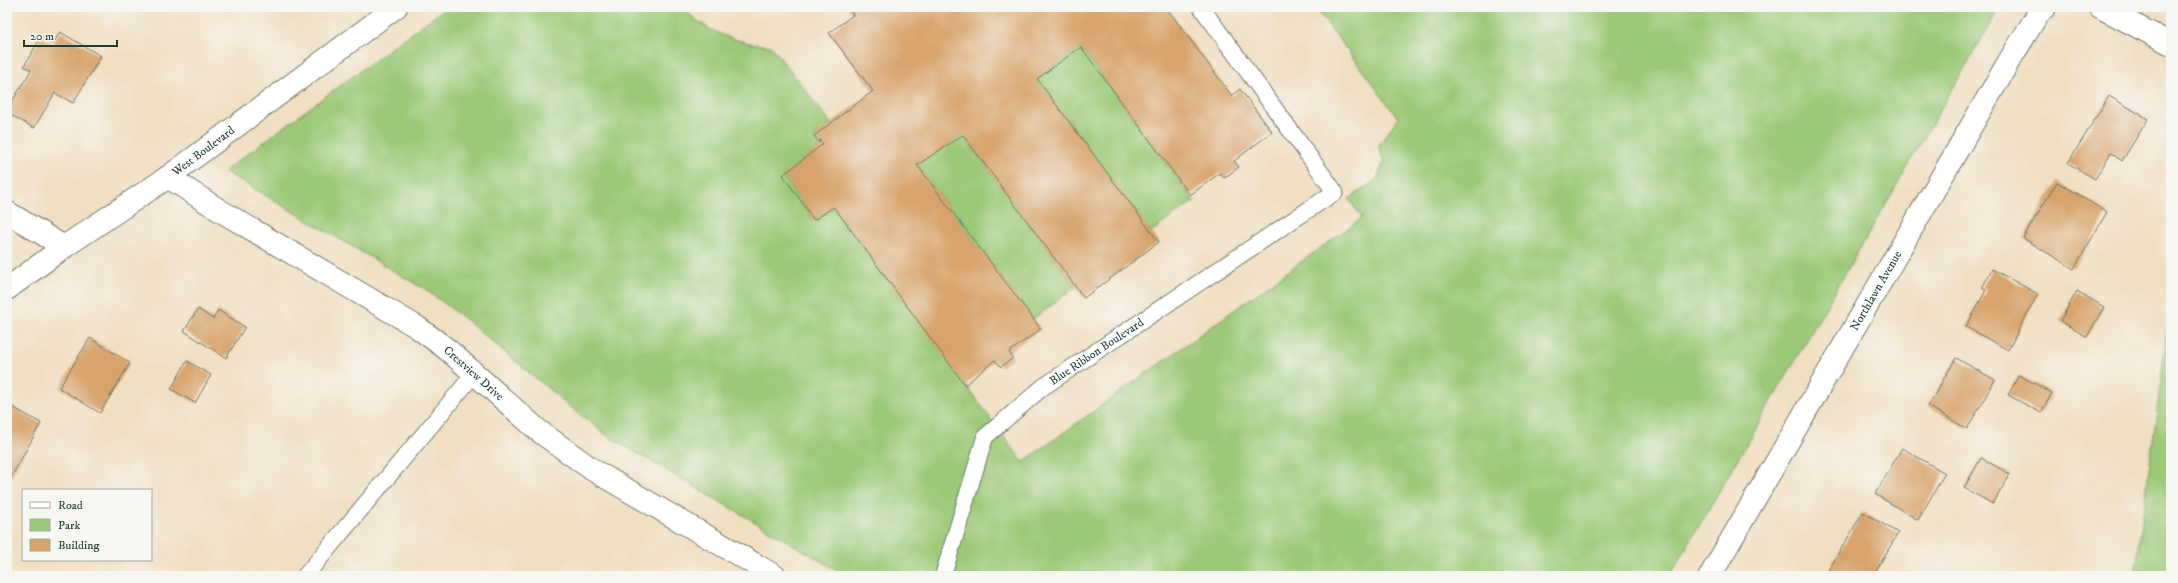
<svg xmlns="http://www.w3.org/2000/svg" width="2178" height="583" font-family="'IM FELL DW Pica',serif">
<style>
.green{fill:#9cc977;stroke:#5e8356}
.building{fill:#d8a46c}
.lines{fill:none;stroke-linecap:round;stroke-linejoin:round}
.lane-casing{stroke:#687665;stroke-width:18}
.street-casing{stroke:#687665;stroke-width:24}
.secondary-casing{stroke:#687665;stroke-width:24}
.lane{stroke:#fff;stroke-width:16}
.street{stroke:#fff;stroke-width:22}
.secondary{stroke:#fff;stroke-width:22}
.labels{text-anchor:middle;stroke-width:3;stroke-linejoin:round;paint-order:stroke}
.street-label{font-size:12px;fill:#1f3d34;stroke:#f6f6f2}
</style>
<rect width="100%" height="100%" fill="#f6f6f2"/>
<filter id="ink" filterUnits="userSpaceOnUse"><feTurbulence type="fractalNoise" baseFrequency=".025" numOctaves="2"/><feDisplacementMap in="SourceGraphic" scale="8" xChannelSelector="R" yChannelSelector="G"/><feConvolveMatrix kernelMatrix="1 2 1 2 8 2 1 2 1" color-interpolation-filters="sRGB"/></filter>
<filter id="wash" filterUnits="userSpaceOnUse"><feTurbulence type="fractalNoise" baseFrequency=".012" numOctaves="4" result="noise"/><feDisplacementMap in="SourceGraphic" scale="16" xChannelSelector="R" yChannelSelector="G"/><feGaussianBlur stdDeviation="0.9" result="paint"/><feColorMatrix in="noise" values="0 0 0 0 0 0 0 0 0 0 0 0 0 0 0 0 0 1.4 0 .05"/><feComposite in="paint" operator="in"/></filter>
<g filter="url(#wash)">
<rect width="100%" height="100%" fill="#f1dfc1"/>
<!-- green -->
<g class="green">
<path d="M447 7H681C710 34 733 42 771 46L831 123 814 136 818 142 820 140 823 144 783 176 814 220 834 207 1023 462 1362 218 1349 199 1377 179 1384 161 1378 146 1398 118 1315 7H2000L1670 576H847L611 438C547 392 491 336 426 290L224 171Z"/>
<path d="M1081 47 1194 201 1151 232 1037 79Z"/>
<path d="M963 135 1076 287 1033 319 917 165Z"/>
<path d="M2171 304V576H2135Z"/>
</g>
<g id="blocks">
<!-- building -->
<g class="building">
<path d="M847 7H1166L1232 96 1240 89 1272 132 1234 161 1239 167 1224 178 1220 173 1190 195 1081 47 1037 79 1159 242 1084 298 963 135 917 165 1041 329 1009 352 1013 358 1001 367 995 360 965 385 834 207 814 220 783 175 823 144 820 140 819 143 814 136 873 91 829 33 853 15Z"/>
<path d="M60 32 101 56 73 103 55 93 34 128 7 113V110L31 70 24 66 41 37 53 44Z"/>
<path d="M2109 96 2148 119 2122 161 2111 153 2095 179 2068 163Z"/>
<path d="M2057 182 2107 212 2074 269 2023 238Z"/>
<path d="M1992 269 2038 294 2008 350 1966 327 1986 290 1982 288Z"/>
<path d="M2077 291 2104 307 2087 337 2060 321Z"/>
<path d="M198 309 213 319 218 310 245 327 226 358 184 331Z"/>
<path d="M90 338 130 363 100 413 59 388Z"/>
<path d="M1956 358 1995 380 1967 429 1928 406Z"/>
<path d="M187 361 211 375 195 403 171 389Z"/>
<path d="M2019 375 2052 393 2041 413 2008 395Z"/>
<path d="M7 404 41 423 9 481 7 480Z"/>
<path d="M1902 448 1945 473 1918 520 1875 494Z"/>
<path d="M1981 458 2010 474 1993 504 1964 488Z"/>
<path d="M1863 512 1898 533 1874 574 1876 576H1825Z"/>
</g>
</g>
</g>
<g filter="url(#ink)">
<use href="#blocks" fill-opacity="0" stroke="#687665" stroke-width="1"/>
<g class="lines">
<!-- lane casing -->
<g class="lane-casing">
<g id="lane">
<path d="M305 576 474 374"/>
<path id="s1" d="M943 576 985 437 1043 387 1335 192 1201 7"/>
</g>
</g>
<!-- street casing -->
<g class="street-casing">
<g id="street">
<path d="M2100 7 2171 44"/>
<path id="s2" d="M168 177 219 210 417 327 448 350 539 431 593 470 775 576"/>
<path d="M7 212 64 247"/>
<path id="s3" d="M1710 576 2009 61 2038 14 2045 7"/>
</g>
</g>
<!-- secondary casing -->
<g class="secondary-casing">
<g id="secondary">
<path id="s4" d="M7 289 64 247 168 177 396 7"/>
</g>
</g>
<!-- lane -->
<use href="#lane" class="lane"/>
<!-- street -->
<use href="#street" class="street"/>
<!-- secondary -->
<use href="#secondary" class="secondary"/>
</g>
</g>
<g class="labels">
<!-- street labels -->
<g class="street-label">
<text dy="4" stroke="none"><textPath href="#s4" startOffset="240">West Boulevard</textPath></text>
<text dy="4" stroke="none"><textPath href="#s3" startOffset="330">Northlawn Avenue</textPath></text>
<text dy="4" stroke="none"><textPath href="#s1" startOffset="286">Blue Ribbon Boulevard</textPath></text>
<text dy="4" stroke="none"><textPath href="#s2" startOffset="364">Crestview Drive</textPath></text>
</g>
</g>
<!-- margin -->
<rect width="2178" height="583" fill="none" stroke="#f6f6f2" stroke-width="24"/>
<!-- legend -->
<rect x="22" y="489" width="130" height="72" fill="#f6f6f2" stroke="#a0aca6"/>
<rect x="30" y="502" width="20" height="6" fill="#ffffff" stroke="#a0aca6"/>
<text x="58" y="509" font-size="12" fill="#1f3d34">Road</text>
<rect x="30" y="519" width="20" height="12" fill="#9cc977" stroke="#a0aca6"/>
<text x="58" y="529" font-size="12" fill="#1f3d34">Park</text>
<rect x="30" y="539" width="20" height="12" fill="#d8a46c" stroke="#a0aca6"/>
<text x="58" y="549" font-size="12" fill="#1f3d34">Building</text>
<!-- scale -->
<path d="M24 40v6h93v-6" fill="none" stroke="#1f3d34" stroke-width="2"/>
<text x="30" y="40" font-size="12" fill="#1f3d34" stroke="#f6f6f2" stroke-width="3" paint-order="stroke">20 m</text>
</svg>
